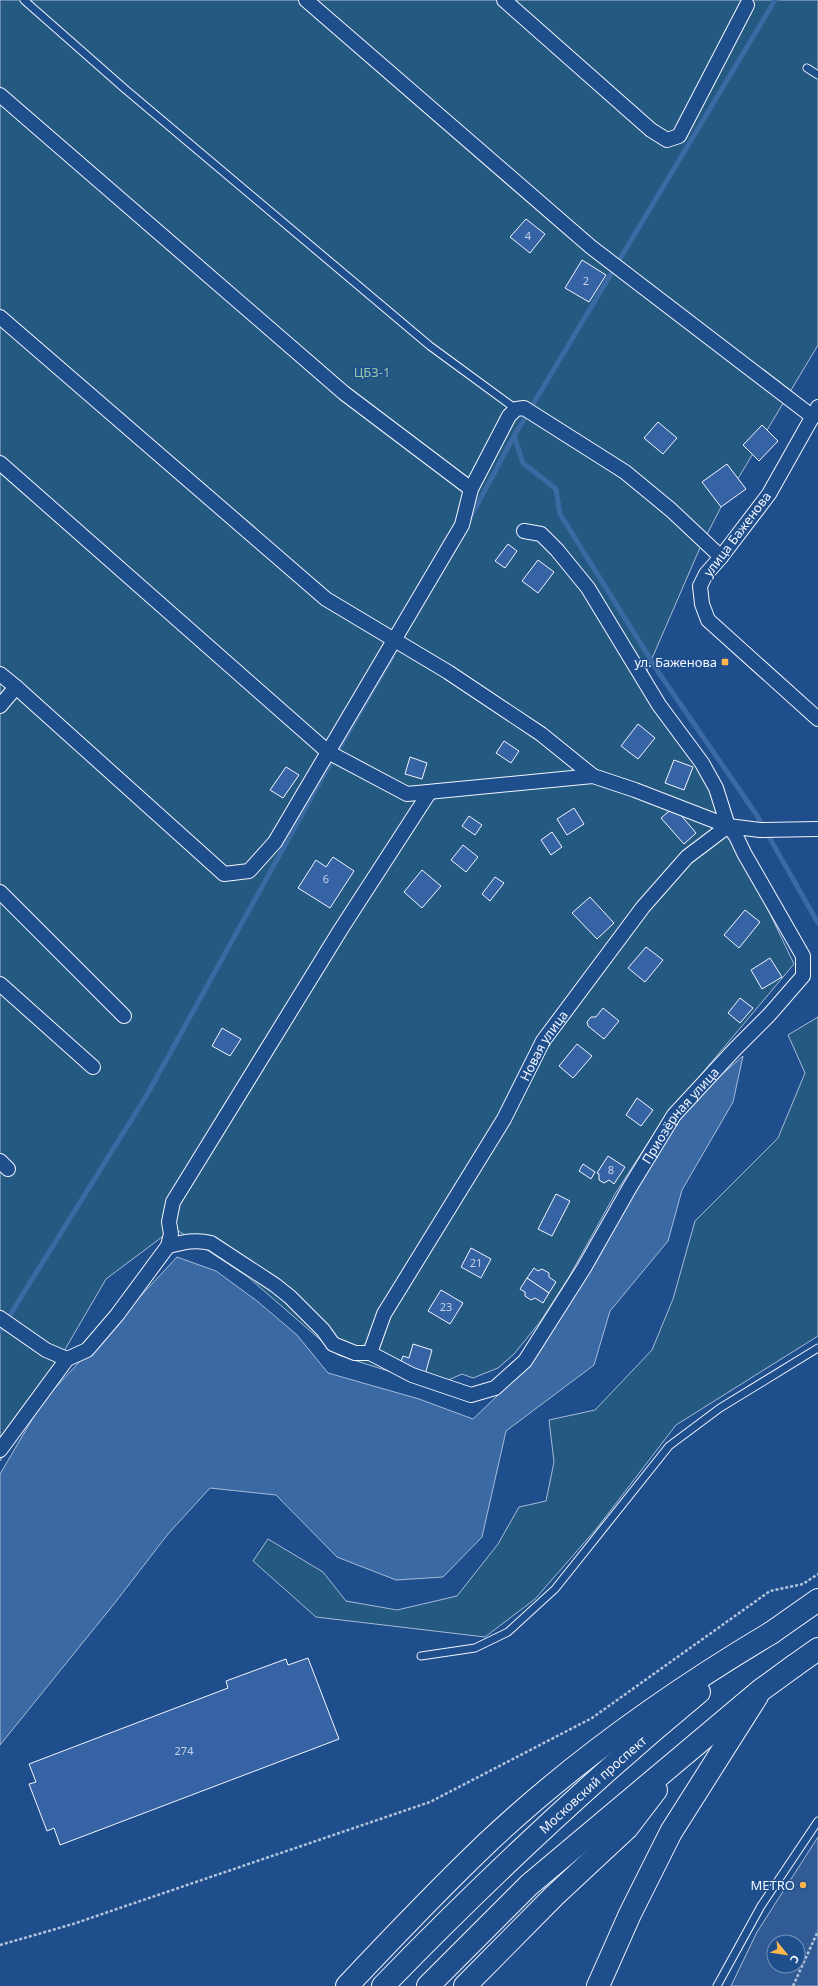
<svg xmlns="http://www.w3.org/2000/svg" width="818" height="1986" font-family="'Noto Sans',sans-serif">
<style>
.green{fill:#245a82;stroke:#a8bbd7}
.parking{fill:#305b95;stroke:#a8bbd7;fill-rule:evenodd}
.water{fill:#3b69a3;stroke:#a8bbd7}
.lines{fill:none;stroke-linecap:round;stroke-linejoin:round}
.stream{stroke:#3b69a3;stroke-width:5}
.building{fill:#3563a3;stroke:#f2f6ff}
.service-casing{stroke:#f2f6ff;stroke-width:9}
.minor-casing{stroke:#f2f6ff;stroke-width:16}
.primary-casing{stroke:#f2f6ff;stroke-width:24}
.trunk-casing{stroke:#f2f6ff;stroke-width:24}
.path{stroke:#b3c4dc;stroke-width:2.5;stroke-dasharray:3 2;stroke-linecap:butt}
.service{stroke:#1f4e8c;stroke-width:7}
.minor{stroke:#1f4e8c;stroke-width:14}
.primary{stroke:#1f4e8c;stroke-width:22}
.trunk{stroke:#1f4e8c;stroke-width:22}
.poi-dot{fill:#ffb74d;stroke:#1f4e8c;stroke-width:1.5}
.labels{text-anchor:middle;stroke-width:3;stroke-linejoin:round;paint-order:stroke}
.number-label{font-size:11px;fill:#c3d1e8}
.park-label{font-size:13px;fill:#97c8a6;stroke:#1f4e8c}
.street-label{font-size:13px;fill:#f2f6ff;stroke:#1f4e8c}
.poi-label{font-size:13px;fill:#f2f6ff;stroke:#1f4e8c;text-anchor:end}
</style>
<rect width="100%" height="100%" fill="#1f4e8c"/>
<!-- green -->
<g class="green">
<path d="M0 0H818V345L721 507 699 550 647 670 728 826 794 964 662 1121 615 1194 569 1277 540 1322 514 1354 498 1368 473 1378 462 1374 435 1386 338 1355 248 1277 174 1228 106 1279 0 1461Z"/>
<path d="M818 1017V1336L676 1425 597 1528 535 1599 485 1637 316 1617 253 1561 268 1539 323 1572 346 1601 397 1610 457 1596 498 1544 519 1507 546 1501 554 1462 549 1420 595 1410 652 1350 673 1299 695 1221 778 1138 805 1073 788 1035Z"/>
</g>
<!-- parking -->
<path class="parking" d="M818 1837V1986H731L757 1932ZM774 1942H798V1966H774Z"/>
<!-- water -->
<path class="water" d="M743 1056 733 1102 682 1190 668 1241 610 1311 594 1365 506 1431 482 1537 443 1577 396 1580 337 1557 276 1495 210 1488 168 1534 114 1604 0 1745V1474L43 1401 177 1257 216 1271 257 1301 297 1335 328 1373 419 1399 473 1419 518 1376 682 1109Z"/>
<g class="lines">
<!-- stream -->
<g class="stream">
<path d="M514 436 523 463 556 489 560 514 659 673 756 814 818 923"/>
<path d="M469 520 514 436 775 0"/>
<path d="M0 1331 148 1093 322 778 392 657"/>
</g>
</g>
<!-- building -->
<g class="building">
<path d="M526 219 545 234 530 253 510 237Z"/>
<path d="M582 260 606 275 589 302 565 288Z"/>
<path d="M658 422 677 438 663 454 644 438Z"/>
<path d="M762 425 778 441 759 461 743 445Z"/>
<path d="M727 464 746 489 721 507 702 482Z"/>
<path d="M508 544 517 551 505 568 495 561Z"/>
<path d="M538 560 554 572 538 593 522 581Z"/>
<path d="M638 724 655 738 638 759 621 746Z"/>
<path d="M504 741 519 751 511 763 496 753Z"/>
<path d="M410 757 427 763 422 779 405 774Z"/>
<path d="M674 760 693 767 684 790 665 783Z"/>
<path d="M286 767 299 775 283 798 270 790Z"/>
<path d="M674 807 696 833 684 844 661 818Z"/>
<path d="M574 808 584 824 567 835 557 819Z"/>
<path d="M469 816 482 825 475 835 462 826Z"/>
<path d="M552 832 562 847 551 855 541 840Z"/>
<path d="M463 845 478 857 466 872 451 860Z"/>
<path d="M333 857 354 871 330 908 298 888 316 860 326 867Z"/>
<path d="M422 870 441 886 422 908 404 892Z"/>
<path d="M495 877 504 883 490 901 482 894Z"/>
<path d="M590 897 614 923 597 939 572 913Z"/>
<path d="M745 910 760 922 739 948 724 935Z"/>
<path d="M646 947 663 960 645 982 628 968Z"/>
<path d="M770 958 782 977 762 989 751 970Z"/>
<path d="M740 998 753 1008 740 1023 728 1013Z"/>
<path d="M603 1008 619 1021 604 1039 588 1026 587 1022 591 1017H596Z"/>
<path d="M222 1028 241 1039 230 1056 212 1046Z"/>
<path d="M577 1044 592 1056 573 1078 559 1066Z"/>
<path d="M637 1098 653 1110 641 1126 626 1115Z"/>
<path d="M608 1156 625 1167 614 1184 609 1180 604 1183 599 1180V1174L597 1173Z"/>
<path d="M583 1164 595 1172 591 1179 579 1171Z"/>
<path d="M556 1194 570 1201 552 1236 538 1229Z"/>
<path d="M471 1248 491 1259 481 1278 461 1267Z"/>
<path d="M534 1268 538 1271 542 1269 549 1273V1277L556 1282 549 1293 527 1278Z"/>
<path d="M527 1278 549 1293 543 1303 535 1298 531 1300 525 1296V1292L520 1289Z"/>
<path d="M441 1290 463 1303 450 1324 428 1311Z"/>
<path d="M413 1344 432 1350 424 1378 398 1369 403 1356 409 1358Z"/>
<path d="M308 1658 339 1739 60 1845 54 1828 47 1831 29 1784 36 1782 29 1764 228 1688 226 1681 286 1659 288 1665Z"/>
</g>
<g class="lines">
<!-- service casing -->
<g class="service-casing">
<g id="service">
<path d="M24 0 125 89 430 346 516 409"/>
<path d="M807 68 818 75"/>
<path d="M421 1656 475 1648 508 1632 555 1589 669 1446 720 1408 818 1348"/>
<path d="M717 1986 761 1906 818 1821"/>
</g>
</g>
<!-- minor casing -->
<g class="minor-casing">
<g id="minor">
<path d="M306 0 591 247 813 417"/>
<path d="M504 0 651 130 667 140 679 136 747 5"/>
<path d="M0 95 344 393 471 489"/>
<path d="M0 317 326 599 448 672 541 734 593 776"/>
<path d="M818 407 769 494 721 557 706 574 700 586 702 604 708 620 818 719"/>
<path d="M0 463 328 752 407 794 593 776 635 790 728 826 760 830 818 829"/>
<path d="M0 674 16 687"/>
<path d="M0 706 16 687 224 874 249 871 275 842 462 525 471 489 509 416 516 409 524 408 625 472 671 510 721 557"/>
<path d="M0 892 124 1016"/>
<path d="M0 984 93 1067"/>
<path d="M0 1161 8 1169"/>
<path id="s1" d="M168 1246C184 1242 196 1239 211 1243L275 1285 290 1297 323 1330 333 1344 355 1353H370L384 1314 504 1119 543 1041 643 907 687 857 728 826"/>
<path d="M0 1318 46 1350 67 1359 87 1350 117 1315 168 1246 171 1234 169 1222 173 1202 341 929 429 793"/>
<path id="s2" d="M370 1353 412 1375 471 1395 495 1388 525 1361 584 1268 630 1187 674 1115 735 1049 769 1015 803 976V956L744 853 736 836 728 826 716 788 702 763 659 705 588 588 557 550 541 534 524 531"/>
<path d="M0 1450 67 1359"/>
</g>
</g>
<!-- primary casing -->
<g class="primary-casing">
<g id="primary">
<path d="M771 1633 818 1600"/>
<path d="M794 1666 818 1649"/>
<path d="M598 1986 630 1914 671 1832 757 1696"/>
</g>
</g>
<!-- trunk casing -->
<g class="trunk-casing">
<g id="trunk">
<path d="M347 1986C393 1937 439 1889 487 1843 573 1762 670 1693 771 1633"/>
<path id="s3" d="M383 1986C483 1883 588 1784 699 1692"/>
<path d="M428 1986 529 1885 761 1690 794 1666"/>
<path d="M465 1986 554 1896 627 1828 656 1790"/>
</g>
</g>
<!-- path -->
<g class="path">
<path d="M0 1945 73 1924 430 1802 592 1718 770 1591 803 1584 818 1574"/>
<path d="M793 1986 818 1931"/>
</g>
<!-- service -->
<use href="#service" class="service"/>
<!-- minor -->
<use href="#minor" class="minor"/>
<!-- primary -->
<use href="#primary" class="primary"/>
<!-- trunk -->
<use href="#trunk" class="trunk"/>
</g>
<!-- markers -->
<g class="poi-dot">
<rect x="721" y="658" width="8" height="8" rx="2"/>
<circle cx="803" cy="1885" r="4"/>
</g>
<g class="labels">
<!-- number labels -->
<g class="number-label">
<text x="528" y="240">4</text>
<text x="586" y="285">2</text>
<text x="326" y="883">6</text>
<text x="611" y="1174">8</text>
<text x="476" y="1267">21</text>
<text x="446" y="1311">23</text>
<text x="184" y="1755">274</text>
</g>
<!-- park labels -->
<g class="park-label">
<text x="372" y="377">ЦБЗ-1</text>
</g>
<!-- street labels -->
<g class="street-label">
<text transform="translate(737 534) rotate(-53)" y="5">улица Баженова</text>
<text dy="5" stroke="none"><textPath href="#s1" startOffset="596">Новая улица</textPath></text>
<text dy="5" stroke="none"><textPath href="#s2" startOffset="466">Приозёрная улица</textPath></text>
<text dy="5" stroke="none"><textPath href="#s3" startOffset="291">Московский проспект</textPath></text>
</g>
<!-- poi labels -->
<g class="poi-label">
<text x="717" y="667">ул. Баженова</text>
<text x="795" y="1890">METRO</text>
</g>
</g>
<!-- north arrow -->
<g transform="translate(786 1954) rotate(120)"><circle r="19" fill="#1f4e8c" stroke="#7391ba"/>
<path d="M0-3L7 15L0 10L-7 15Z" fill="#ffb74d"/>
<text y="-6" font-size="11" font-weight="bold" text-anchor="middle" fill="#f2f6ff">С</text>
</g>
</svg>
